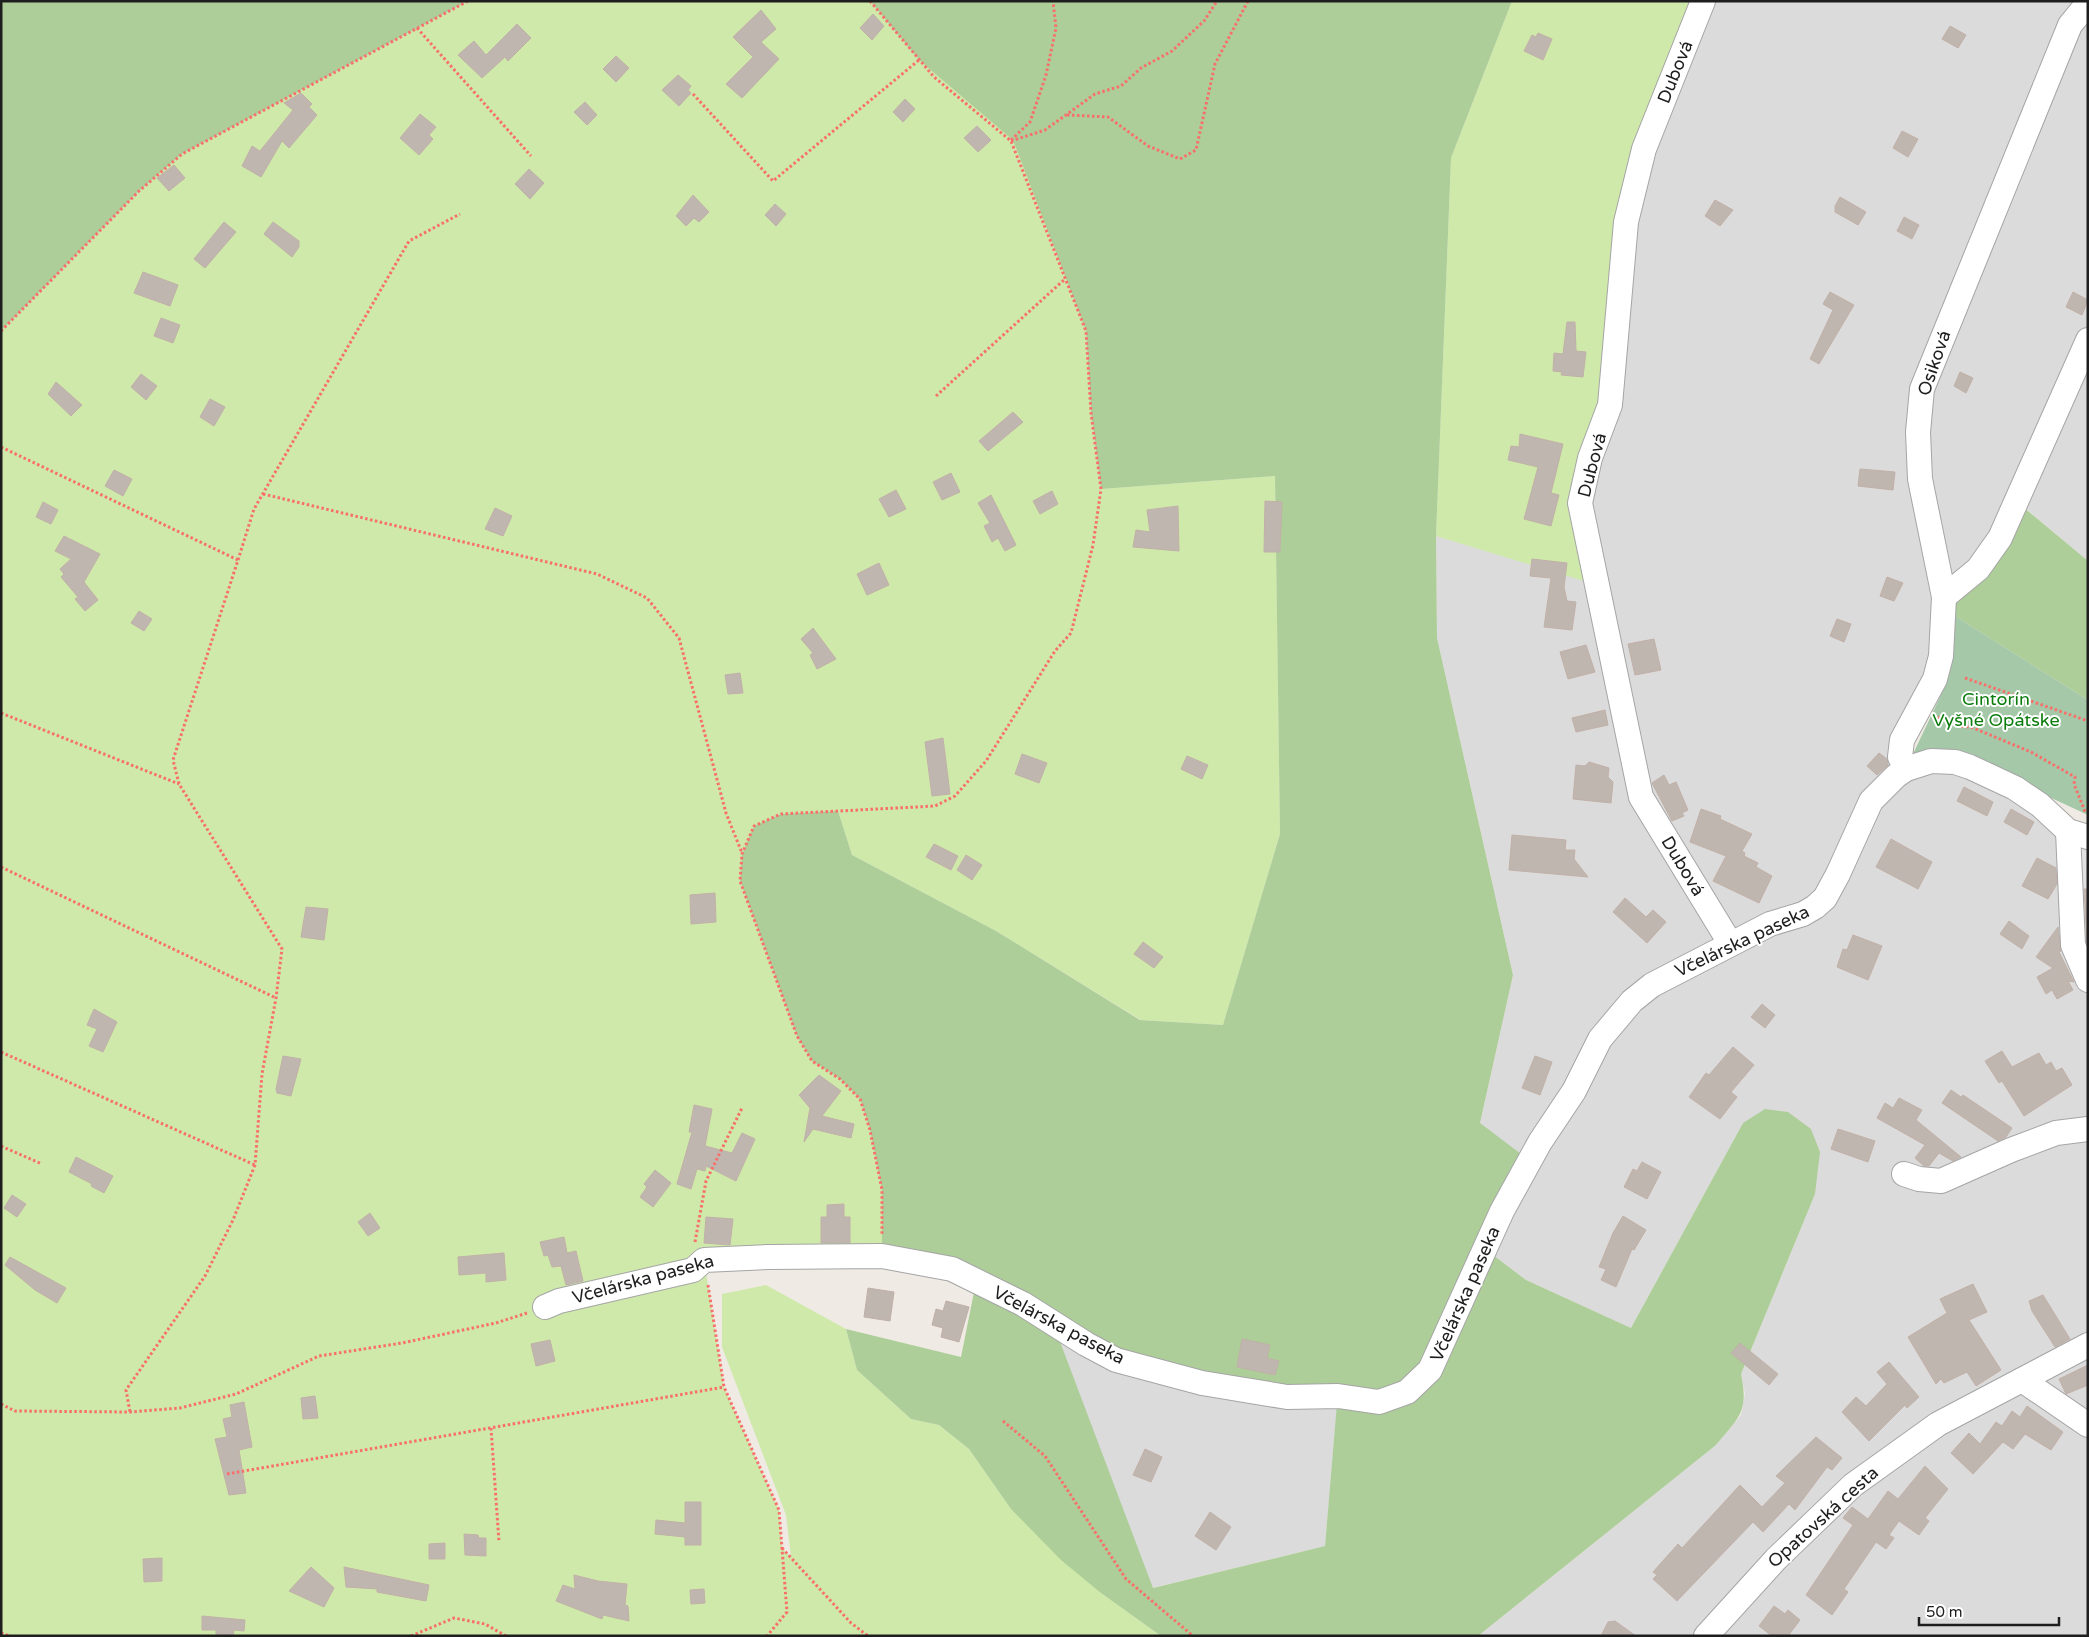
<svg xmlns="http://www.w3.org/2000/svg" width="2089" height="1637" font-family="'Varela Round',sans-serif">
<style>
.residential{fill:#dcdbdb}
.grass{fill:#cee9aa}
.forest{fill:#adce99}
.cemetery{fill:#a5c8a8}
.parking{fill:#e2e2e2}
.building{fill:#c0b6b0;stroke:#c1b0a7}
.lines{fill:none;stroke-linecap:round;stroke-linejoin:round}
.minor-casing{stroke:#a5a5a5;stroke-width:26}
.path{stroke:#f96f6b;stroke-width:3;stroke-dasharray:2.5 2.5;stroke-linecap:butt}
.minor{stroke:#fff;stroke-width:24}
.labels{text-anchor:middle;stroke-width:4;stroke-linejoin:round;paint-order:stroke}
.street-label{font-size:18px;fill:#1e1e1e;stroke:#fff}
.park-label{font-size:18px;fill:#0c7c0d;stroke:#fff}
</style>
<rect width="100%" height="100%" fill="#efebe4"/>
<!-- residential -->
<g class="residential">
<path d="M1703 1H2088V561L2017 501 1941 656 1900 757 1943 761 2088 837V1636H1478L1716 1445 1741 1415 1745 1394 1741 1374 1815 1194 1743 1123 1631 1328 1526 1280 1485 1249 1480 1123 1513 975 1437 638 1436 536 1597 584 1580 503 1626 222Z"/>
<path d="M1052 1323 1338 1396 1325 1546 1152 1588Z"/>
</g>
<!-- grass -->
<g class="grass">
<path d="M468 1H870L919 60 1013 139 1086 331 1091 413 1101 489 1275 476 1280 834 1223 1025 1141 1020 996 931 852 855 838 811 740 881 797 1036 812 1061 840 1079 860 1099 870 1130 882 1190V1256L704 1260 724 1387 779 1510 782 1548 791 1557 786 1515 722 1347V1294L766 1285 846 1329 857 1370 911 1419 939 1425 969 1449 1011 1509 1101 1593 1161 1636H1V331L139 191 182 154Z"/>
<path d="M1512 1H1703L1644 149 1610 405 1580 503 1597 585 1436 536 1451 158Z"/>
</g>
<!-- forest -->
<g class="forest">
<path d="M1 1H468L182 154 139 191 1 331Z"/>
<path d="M870 1H1512L1451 158 1436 536 1437 638 1513 975 1480 1123 1529 1160 1430 1370 1379 1402 1146 1367 1023 1304 882 1256V1190L870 1130 860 1099 840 1079 812 1061 797 1036 740 881 742 854 754 826 781 814 838 811 852 855 996 931 1140 1020 1223 1025 1280 834 1275 476 1101 489 1091 413 1086 331 1013 140 919 60Z"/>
<path d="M2016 501 2088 561V700L1947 611Z"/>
<path d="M1765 1109 1788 1112 1811 1129 1820 1152 1815 1194 1741 1374C1749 1412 1739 1417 1716 1445L1478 1636H1161L1101 1593 1061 1560 1011 1509 969 1449 939 1425 911 1419 857 1370 846 1329 961 1357 975 1287 1056 1331 1153 1588 1325 1546 1337 1403 1404 1402 1489 1252 1526 1280 1631 1328 1743 1123Z"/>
</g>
<!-- cemetery -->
<path class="cemetery" d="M1947 611 2088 700V815L2019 783 1912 756 1941 695 1951 653Z"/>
<!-- parking -->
<path class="parking" d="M2072 837 2088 854V893L2075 894Z"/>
<!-- building -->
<g class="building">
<path d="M761 10 776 29 761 42 779 59 742 98 726 84 753 57 733 37Z"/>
<path d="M873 14 884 26 872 40 860 28Z"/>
<path d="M517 24 531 38 508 61 505 57 482 78 458 55 474 41 486 55Z"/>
<path d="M1950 26 1966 35 1958 48 1942 39Z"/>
<path d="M1538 33 1552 39 1543 60 1524 51 1532 35 1536 37Z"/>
<path d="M616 56 629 68 616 82 603 69Z"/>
<path d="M678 75 691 86 688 90 691 93 679 106 662 90Z"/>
<path d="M301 93 312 104 309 107 317 115 289 148 282 141 261 177 242 166 252 146 260 151 293 110 284 103Z"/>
<path d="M905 99 915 109 903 122 893 112Z"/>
<path d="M585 102 597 115 587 125 574 112Z"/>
<path d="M420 114 436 127 429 135 433 139 419 155 400 138Z"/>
<path d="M977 126 991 140 978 152 964 138Z"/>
<path d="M1902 131 1918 139 1908 157 1893 148Z"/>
<path d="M174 165 185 178 169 191 157 178Z"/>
<path d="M529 169 544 183 530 199 515 184Z"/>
<path d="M693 195 709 212 699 222 694 218 686 226 676 216Z"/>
<path d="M1840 197 1866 212 1858 225 1835 212V206Z"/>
<path d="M1715 200 1733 210 1720 226 1705 216Z"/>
<path d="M775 204 786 214 776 226 765 215Z"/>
<path d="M1904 217 1919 225 1912 239 1897 231Z"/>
<path d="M224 222 236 232 205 268 194 259Z"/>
<path d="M273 222 299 241V247L292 257 264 234Z"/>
<path d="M143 272 178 285 170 306 134 293Z"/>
<path d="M1830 292 1854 305 1819 364 1810 359 1833 310 1823 304Z"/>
<path d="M2073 292 2088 300 2082 315 2066 307Z"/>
<path d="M161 318 180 325 173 343 154 336Z"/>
<path d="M1567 322H1575L1576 351 1586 352 1583 377 1561 375 1562 372 1553 371 1554 353 1563 354Z"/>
<path d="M1960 372 1973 378 1966 393 1954 386Z"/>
<path d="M141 374 157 386 146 400 131 387Z"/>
<path d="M56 382 82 405 71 416 48 394Z"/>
<path d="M210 399 225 407 214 426 200 417Z"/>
<path d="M1013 412 1023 422 988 451 979 441Z"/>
<path d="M1520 434 1563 444 1551 493 1559 495 1551 526 1524 519 1538 467 1508 460 1511 446 1519 447Z"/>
<path d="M1860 469 1895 472 1893 490 1858 486Z"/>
<path d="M114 470 132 479 123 496 105 486Z"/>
<path d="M951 473 960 492 942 500 933 482Z"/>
<path d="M896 490 906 509 889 517 879 499Z"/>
<path d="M1052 491 1058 504 1040 514 1033 501Z"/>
<path d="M991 495 1016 545 1005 551 998 538 992 542 984 526 990 523 978 503Z"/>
<path d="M1265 501 1282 502 1280 552H1264Z"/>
<path d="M43 502 58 510 51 524 36 517Z"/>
<path d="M1178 506 1179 551 1133 547 1136 530 1150 532 1147 510Z"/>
<path d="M495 508 512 516 503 536 485 529Z"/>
<path d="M64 536 100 554 84 582 98 600 85 611 75 599 78 597 61 577 64 574 60 569 71 559 55 551Z"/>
<path d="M1532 559 1567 563 1564 587 1567 601 1576 602 1572 630 1544 627 1551 578 1530 576Z"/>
<path d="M879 563 889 585 867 595 857 574Z"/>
<path d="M1887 577 1903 583 1894 601 1880 596Z"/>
<path d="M139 611 152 619 144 631 131 623Z"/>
<path d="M1837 619 1851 624 1844 642 1830 636Z"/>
<path d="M813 628 836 659 817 669 810 655 813 653 801 639Z"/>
<path d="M1654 639 1661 670 1635 675 1628 644Z"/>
<path d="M1586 645 1595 672 1568 679 1560 652Z"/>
<path d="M740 673 743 693 728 694 725 675Z"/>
<path d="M1605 710 1608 725 1576 732 1572 718Z"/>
<path d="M943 738 950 794 932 796 925 742Z"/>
<path d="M1879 753 1887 759 1888 765 1877 775 1867 766Z"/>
<path d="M1022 754 1047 763 1039 783 1015 774Z"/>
<path d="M1187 756 1208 765 1202 779 1181 769Z"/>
<path d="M1589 762 1609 768 1608 777 1613 782 1611 803 1573 799 1576 765 1585 766Z"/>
<path d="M1664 775 1669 785 1676 782 1688 810 1682 813 1684 816 1672 821 1652 783Z"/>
<path d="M1964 787 1993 802 1987 816 1957 801Z"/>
<path d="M1701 809 1721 816 1720 819 1752 834 1742 851 1745 853 1744 856 1758 863 1756 867 1772 876 1759 903 1713 881 1726 856 1690 842Z"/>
<path d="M2011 809 2034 822 2027 835 2004 822Z"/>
<path d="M1512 835 1566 840 1565 850H1575L1574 859 1588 877 1509 870Z"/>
<path d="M1891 839 1932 862 1918 889 1876 867Z"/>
<path d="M934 844 958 856 951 870 926 857Z"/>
<path d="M966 855 982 865 972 880 957 870Z"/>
<path d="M2037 858 2056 868 2057 884 2048 899 2022 886Z"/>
<path d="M2084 889H2088V945L2087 942Z"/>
<path d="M715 893 716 922 691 924 690 895Z"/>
<path d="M1625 898 1646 917 1653 910 1666 922 1647 943 1613 912Z"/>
<path d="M306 907 328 909 324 940 301 937Z"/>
<path d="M2009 921 2029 936 2022 949 2000 934Z"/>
<path d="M2058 927 2061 951 2059 952 2074 982 2068 981 2073 990 2057 999 2052 990 2046 994 2037 977 2053 968 2036 957Z"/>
<path d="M1853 935 1882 946 1868 980 1837 967 1843 949 1847 950Z"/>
<path d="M1143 942 1163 957 1154 968 1134 954Z"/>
<path d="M1762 1004 1775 1015 1765 1028 1751 1017Z"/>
<path d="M94 1009 117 1022 103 1052 89 1046 97 1029 87 1025Z"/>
<path d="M1733 1047 1754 1065 1731 1092 1737 1097 1720 1119 1689 1097 1706 1073 1709 1075Z"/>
<path d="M2002 1051 2012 1067 2039 1053 2046 1065 2051 1062 2056 1071 2062 1068 2072 1085 2024 1116 2002 1081 1999 1083 1985 1061Z"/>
<path d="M283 1056 301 1059 291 1096 277 1093 276 1089Z"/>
<path d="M1535 1056 1552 1062 1540 1095 1522 1088Z"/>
<path d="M819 1075 841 1091 822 1116 854 1124 851 1138 813 1129 804 1142 810 1108 799 1095Z"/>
<path d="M1951 1090 1961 1097 1963 1095 2012 1128 2006 1137 1998 1141 1942 1103Z"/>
<path d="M1899 1098 1922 1110 1916 1120 1961 1157 1953 1161 1939 1153 1929 1166H1924L1915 1158 1925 1145 1877 1118 1885 1103 1893 1108Z"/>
<path d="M694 1105 712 1109 705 1146 732 1153 742 1133 755 1139 736 1181 706 1166 705 1171 697 1169 691 1189 677 1184 692 1132H689Z"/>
<path d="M1838 1129 1875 1141 1868 1162 1831 1149Z"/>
<path d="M76 1157 113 1176 104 1193 91 1186 92 1184 69 1172Z"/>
<path d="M1642 1162 1661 1172 1647 1199 1624 1187 1633 1169 1637 1171Z"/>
<path d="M655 1170 671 1183 653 1207 640 1197 647 1187 644 1184Z"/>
<path d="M12 1195 26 1204 17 1217 4 1208Z"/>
<path d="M844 1204V1217H850V1243H821V1217H827V1205Z"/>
<path d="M370 1213 380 1228 368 1236 358 1222Z"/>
<path d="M1623 1216 1646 1230 1634 1250 1632 1249 1616 1287 1601 1280 1606 1269 1599 1267 1613 1233Z"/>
<path d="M706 1217 733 1219 730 1245 704 1243Z"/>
<path d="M564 1237 567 1253 576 1251 583 1281 566 1285 561 1266 552 1267 548 1255 544 1256 540 1242Z"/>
<path d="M504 1253 506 1280 486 1282V1273L459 1275 458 1257Z"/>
<path d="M10 1257 66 1288 57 1303 35 1290 5 1265Z"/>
<path d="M1973 1284 1987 1312 1969 1320 2001 1370 1976 1386 1967 1372 1944 1383 1941 1379 1936 1384 1908 1337 1947 1313 1940 1299Z"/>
<path d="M868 1288 894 1292 890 1321 864 1317Z"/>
<path d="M2043 1295 2070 1339 2055 1347 2032 1311 2029 1301Z"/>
<path d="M946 1301 969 1307 959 1342 941 1337 943 1328 932 1325 936 1309 943 1311Z"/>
<path d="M1242 1339 1270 1345 1267 1358 1279 1361 1275 1375 1237 1367Z"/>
<path d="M550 1340 555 1361 536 1366 531 1344Z"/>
<path d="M1740 1343 1778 1374 1769 1385 1731 1353Z"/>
<path d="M1889 1362 1919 1397 1907 1408 1905 1405 1869 1441 1842 1412 1856 1397 1866 1406 1887 1384 1877 1372Z"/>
<path d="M2088 1365V1385L2066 1394 2059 1379Z"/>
<path d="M315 1396 318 1418 303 1419 301 1398Z"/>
<path d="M244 1402 252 1447 239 1450 246 1493 229 1495 215 1439 227 1437 223 1419 232 1417 230 1405Z"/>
<path d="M2027 1406 2063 1432 2051 1450 2025 1434 2013 1449 2003 1442 1973 1474 1951 1453 1969 1433 1980 1444 1996 1422 2002 1426 2012 1411 2020 1417Z"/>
<path d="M1816 1437 1842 1458 1832 1470 1827 1467 1795 1510 1789 1504 1763 1532 1753 1522 1677 1601 1653 1579 1657 1575 1653 1572 1678 1544 1682 1548 1740 1485 1762 1507 1785 1483 1776 1476Z"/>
<path d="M1145 1449 1162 1457 1151 1482 1133 1475Z"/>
<path d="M1925 1466 1948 1489 1925 1518 1929 1521 1919 1535 1899 1521 1889 1535 1894 1538 1886 1549 1876 1542 1844 1589 1848 1592 1832 1615 1806 1595 1853 1525 1843 1518 1852 1507 1868 1519 1888 1491 1898 1499Z"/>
<path d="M685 1502H701V1545H685V1537L655 1534 656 1520 685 1523Z"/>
<path d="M1210 1512 1231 1527 1216 1550 1195 1536Z"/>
<path d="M464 1534 478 1535 479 1538H486V1556L465 1555Z"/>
<path d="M445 1543V1559H429V1544Z"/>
<path d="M162 1558V1581L144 1582 143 1559Z"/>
<path d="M311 1567 334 1588 324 1607 289 1591Z"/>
<path d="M344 1567 429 1585 426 1601 377 1592V1589L346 1587Z"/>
<path d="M574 1575 598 1581 627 1584 625 1605 628 1606 629 1621 603 1615 602 1619 556 1601 563 1585 575 1589Z"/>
<path d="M704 1589 705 1603 691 1604 690 1590Z"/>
<path d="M1774 1606 1785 1614 1788 1610 1800 1620 1788 1636H1772L1759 1626Z"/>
<path d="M202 1616 245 1620 244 1631 234 1630 233 1636 216 1634V1630H202Z"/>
<path d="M1615 1621 1636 1636H1601L1608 1622Z"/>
</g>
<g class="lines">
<!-- minor casing -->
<g class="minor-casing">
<g id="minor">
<path d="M1703 1 1644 149 1626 222 1610 405 1590 458 1580 503 1641 797 1730 943"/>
<path d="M1944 597 1978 569 2000 538 2088 340"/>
<path d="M1906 769 1900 757 1902 740 1935 679 1941 656 1944 597 1920 479 1918 432 1922 389 2070 25 2088 3"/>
<path d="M2068 831 2073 945 2088 980"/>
<path d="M1904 1174 1919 1179 1941 1181 2011 1150 2056 1133 2088 1129"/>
<path d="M545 1307 559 1301 693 1270 704 1260 768 1257 882 1256 952 1269 1023 1304 1086 1344 1116 1360 1202 1383 1287 1397 1338 1396 1379 1402 1407 1392 1430 1370 1502 1211 1540 1142 1574 1091 1600 1039 1632 1001 1652 985 1770 924 1803 914 1815 907 1825 898 1838 874 1871 801 1896 776 1906 769 1931 761 1955 762 1970 767 2015 788 2040 805 2068 831 2088 837"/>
<path d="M2022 1380 2088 1425"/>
<path d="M1706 1636 1776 1559 1853 1485 1938 1424 2088 1345"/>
</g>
</g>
<!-- path -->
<g class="path">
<path d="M870 1 934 77 1011 141 1086 331 1091 413 1101 489 1093 545 1071 633 1055 651 986 761 955 796 935 806 781 814 754 826 742 854 740 881 797 1036 812 1061 840 1079 860 1099 870 1130 882 1190V1235"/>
<path d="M417 28 531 156"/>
<path d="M693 94 773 181 919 60"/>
<path d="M1067 115 1108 117 1148 146 1180 159 1196 150 1215 64 1248 1"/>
<path d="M1011 140 1030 122 1046 75 1056 28 1053 1"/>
<path d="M1011 141 1045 130 1095 94 1121 86 1141 68 1172 51 1204 21 1217 1"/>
<path d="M1 331 139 191 182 154 468 1"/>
<path d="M936 396 1065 279"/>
<path d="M1 447 238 560 173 760 179 784 282 949 276 998 262 1074 255 1165 233 1220 205 1276 126 1390 130 1412"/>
<path d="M263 494 597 574 647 598 679 638 726 813 742 853"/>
<path d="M238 560 254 509 409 241 460 214"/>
<path d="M1965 678 2088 721"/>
<path d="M1 713 179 784"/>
<path d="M1938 717 1957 726 1971 727 2031 752 2075 777 2074 784 2086 814"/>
<path d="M1 867 276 998"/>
<path d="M1 1052 255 1165"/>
<path d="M1 1146 42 1164"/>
<path d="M695 1242 706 1181 742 1108"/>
<path d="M708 1285 724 1387 779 1510 787 1612 767 1636"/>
<path d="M1 1404 15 1411 130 1412 180 1408 236 1394 319 1356 402 1343 496 1323 527 1313"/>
<path d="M1003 1421 1045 1456 1126 1579 1193 1636"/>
<path d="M491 1428 499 1542"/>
<path d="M227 1474 724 1387"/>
<path d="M782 1548 851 1623 868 1636"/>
<path d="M1 1633 10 1636"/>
<path d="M411 1636 454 1618 485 1624 506 1636"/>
</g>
<!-- minor -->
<use href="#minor" class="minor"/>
</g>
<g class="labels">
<!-- street labels -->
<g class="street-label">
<text transform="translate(1675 72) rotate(-68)" y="6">Dubová</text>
<text transform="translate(1934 363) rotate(-71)" y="6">Osiková</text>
<text transform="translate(1592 465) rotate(-75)" y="6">Dubová</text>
<text transform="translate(1683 866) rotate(59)" y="6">Dubová</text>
<text transform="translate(1742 941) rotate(-25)" y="6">Včelárska paseka</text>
<text transform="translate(643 1279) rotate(-15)" y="6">Včelárska paseka</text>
<text transform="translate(1465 1294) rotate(-66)" y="6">Včelárska paseka</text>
<text transform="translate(1059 1325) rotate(28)" y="6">Včelárska paseka</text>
<text transform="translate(1823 1517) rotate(-42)" y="6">Opatovská cesta</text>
</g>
<!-- park labels -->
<g class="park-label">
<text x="1996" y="705">Cintorín<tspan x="1996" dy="21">Vyšné Opátske</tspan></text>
</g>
</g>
<!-- border -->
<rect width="2089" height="1637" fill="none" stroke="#1e1e1e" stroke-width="5"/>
<!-- scale -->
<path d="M1919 1617v8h140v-8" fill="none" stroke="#1e1e1e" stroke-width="2.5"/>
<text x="1926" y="1617" font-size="15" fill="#1e1e1e" stroke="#ffffff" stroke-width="4" paint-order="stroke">50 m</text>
</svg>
